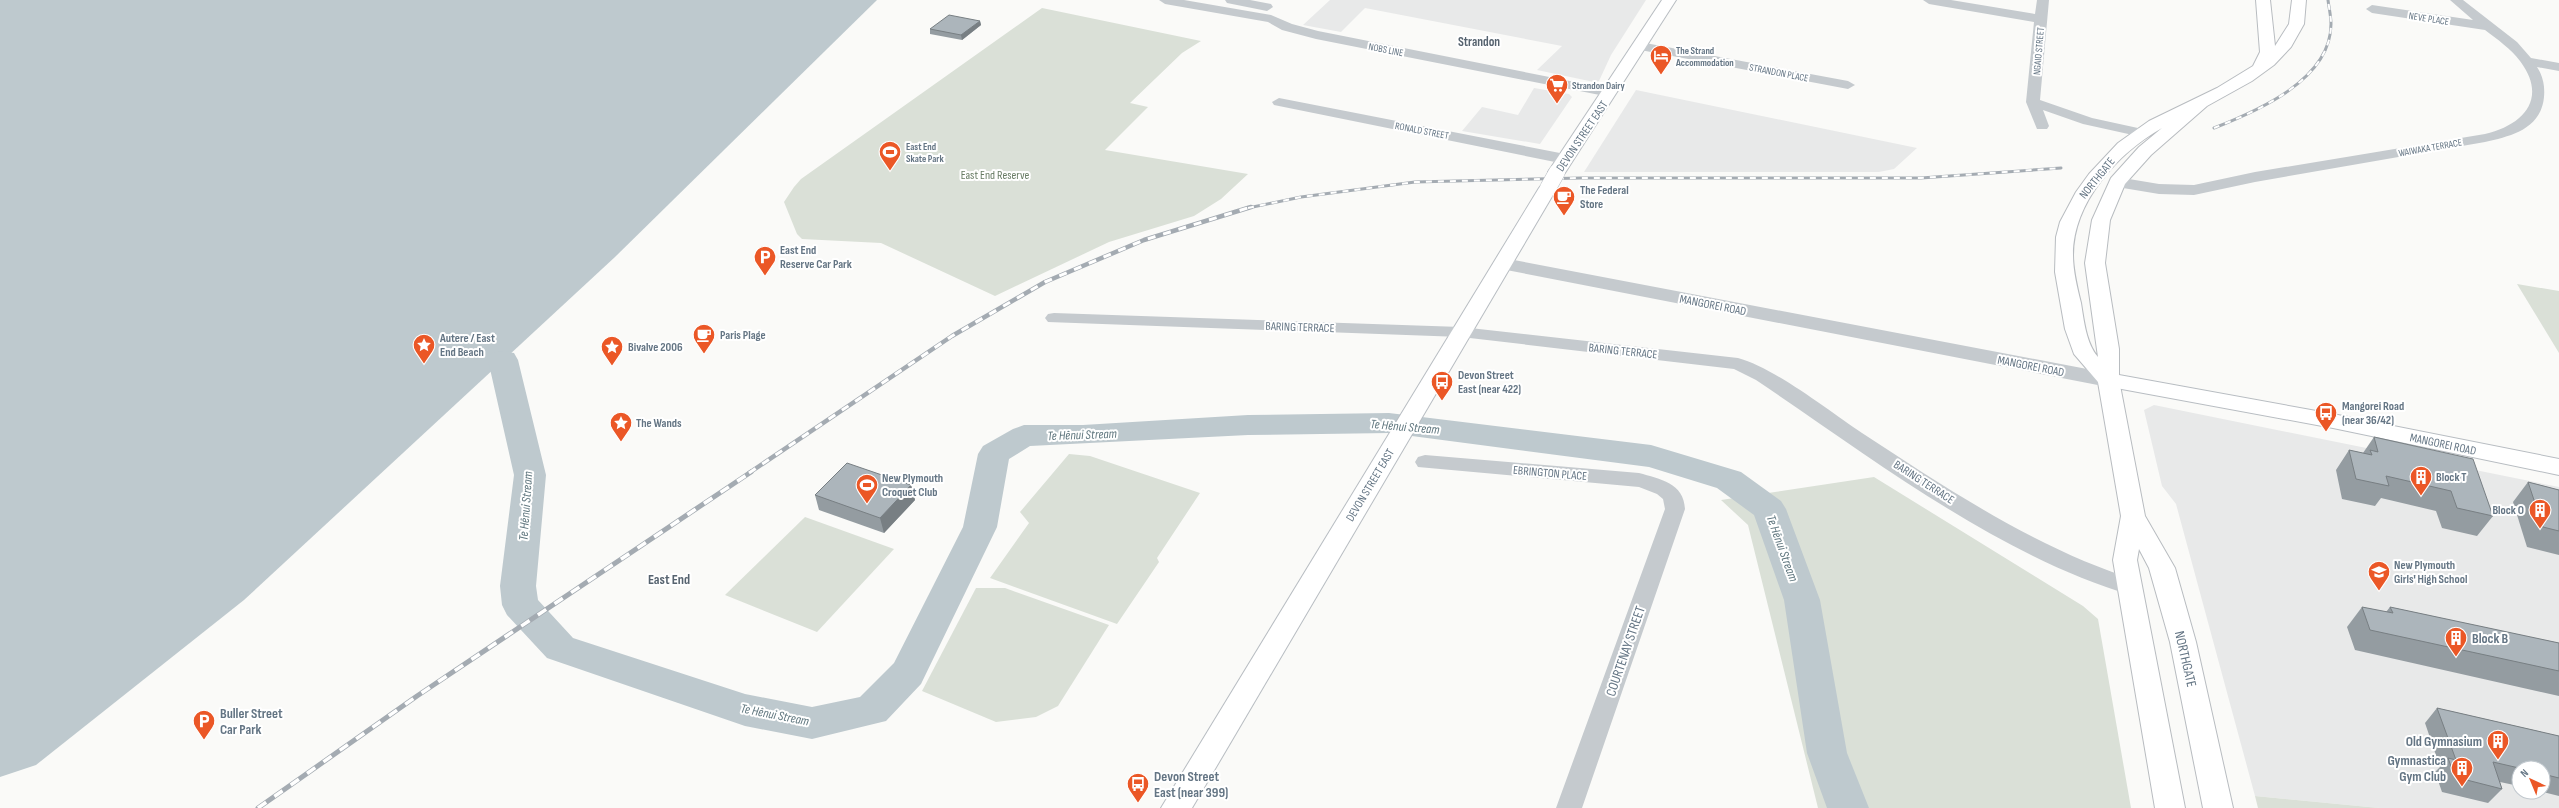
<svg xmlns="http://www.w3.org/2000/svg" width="2559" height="808" font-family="'Sofia Sans Condensed',sans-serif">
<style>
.built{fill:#e8e9e9;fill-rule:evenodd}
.green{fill:#dae0d7}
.water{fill:#bec9ce}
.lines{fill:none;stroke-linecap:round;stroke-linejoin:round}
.river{fill:#bec9ce;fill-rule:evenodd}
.secondary-casing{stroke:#b8bdc2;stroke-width:2}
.trunk-casing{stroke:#b8bcc0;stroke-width:2}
.minor{fill:#c5cace;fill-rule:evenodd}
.tertiary{fill:#c5cace;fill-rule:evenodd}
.secondary{fill:#fff;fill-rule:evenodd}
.trunk{fill:#fff;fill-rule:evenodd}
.rail-far2-casing{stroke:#a4abb2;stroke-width:3}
.rail-far1-casing{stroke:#a4abb2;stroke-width:4.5}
.rail-casing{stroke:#a4abb2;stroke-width:5}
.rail-far2{stroke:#fff;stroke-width:2;stroke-dasharray:6;stroke-linecap:butt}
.rail-far1{stroke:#fff;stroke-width:3;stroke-dasharray:8;stroke-linecap:butt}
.rail{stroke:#fff;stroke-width:3.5;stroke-dasharray:10;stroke-linecap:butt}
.secondary-bridge-casing{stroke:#b8bdc2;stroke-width:17;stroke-linecap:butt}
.secondary-bridge{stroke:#fff;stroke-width:16}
.wall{fill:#949ca1}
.shaded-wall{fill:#787f83}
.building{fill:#acb5bb;stroke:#787f83}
.labels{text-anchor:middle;stroke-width:4;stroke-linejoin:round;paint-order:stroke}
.far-street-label{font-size:10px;fill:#647584;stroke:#fff}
.far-poi-label{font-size:10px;font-weight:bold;fill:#647584;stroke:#fff;text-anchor:start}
.street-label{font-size:12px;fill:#647584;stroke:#fff}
.park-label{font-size:12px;fill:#677b63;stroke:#fff}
.poi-label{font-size:12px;font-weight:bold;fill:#647584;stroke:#fff;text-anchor:start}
.far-district-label{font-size:13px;font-weight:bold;fill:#56636f;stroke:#fff}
.water-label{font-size:13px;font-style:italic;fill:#5e757d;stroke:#fff}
.quarter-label{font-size:14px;font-weight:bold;fill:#56636f;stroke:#fff}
.near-poi-label{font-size:14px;font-weight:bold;fill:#647584;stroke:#fff;text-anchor:start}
.near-street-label{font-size:14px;fill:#647584;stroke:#fff}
</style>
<rect width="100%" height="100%" fill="#fafaf8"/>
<!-- built -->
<g class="built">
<path d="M1330 0H1646L1611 55 1599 81 1594 82 1537 70 1562 46 1365 8 1341 32 1303 25Z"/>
<path d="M1534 88 1569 94 1572 97 1540 144 1462 131 1482 107 1518 115Z"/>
<path d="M1636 90 1917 148 1894 169 1879 172H1584Z"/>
<path d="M2154 405 2559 487V808H2379L2255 796 2176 504 2162 486 2144 410ZM2519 768H2543V792H2519Z"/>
</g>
<!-- green -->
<g class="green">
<path d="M1042 8 1201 41 1182 53 1130 103 1148 107 1105 150 1248 174 1221 199 1194 216 1109 242 995 296 881 243 802 239 797 234 784 202 794 187 801 179Z"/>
<path d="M2517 284 2559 291V353Z"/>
<path d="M1069 454 1090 456 1200 493 1157 558 1159 562 1117 624 990 578 1029 523 1020 512Z"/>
<path d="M1874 477 2083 606 2098 619 2131 808H1818L1748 525 1721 500Z"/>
<path d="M805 517 894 549 817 632 725 595Z"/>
<path d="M976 588H1005L1109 625 1058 706 1036 717 996 722 922 691Z"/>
<path d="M2255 796 2379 808H2258Z"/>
</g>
<!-- water -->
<path class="water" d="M0 0H877L615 257 244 600 36 765 0 777Z"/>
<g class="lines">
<!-- river -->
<path class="river" d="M503 351 514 353 518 360 546 475 536 586 538 600 573 638 745 694 812 707 860 697 894 663 963 527 978 454 983 446 1013 429 1024 425H1083L1248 415 1389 413 1651 445 1741 472 1781 501 1786 509 1820 600 1847 753 1869 808H1827L1807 753 1784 600 1754 515 1717 488 1649 467 1389 433 1248 435 1030 446 1009 459 997 527 921 684 886 721 812 739 745 726 547 658 507 615 502 605 500 586 514 475 488 360 492 353Z"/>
<!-- secondary casing -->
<g class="secondary-casing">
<g id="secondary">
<path d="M1662 0H1676L1563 176H1551L1548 172Z"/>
<path d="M1548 183 1554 184 1557 188 1192 808H1161L1539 188 1542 184Z"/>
<path d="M2108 373 2333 414 2559 459V475L2333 428 2100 385 2097 380 2100 375Z"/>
</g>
</g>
<!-- trunk casing -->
<g class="trunk-casing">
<path id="trunk" d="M2256 0H2270L2275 46 2289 24 2292 0H2306L2304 24 2291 47 2274 65 2252 81 2207 106 2151 155 2125 184 2110 220 2105 263 2119 349V380L2145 516 2175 568 2196 642 2233 808H2203L2170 642 2149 568 2139 549 2137 560 2185 808H2155L2113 560 2121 516 2098 382 2074 354 2065 329 2055 272 2056 237 2060 222 2076 192 2089 174 2118 143 2149 121 2217 88 2253 66 2260 52ZM2162 128 2139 147 2111 178 2092 220 2085 263 2098 357C2086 343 2084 321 2081 303 2077 287 2073 271 2073 255 2073 202 2118 153 2162 128Z"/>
</g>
<!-- minor -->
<g class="minor">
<path d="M1159 0H1184L1271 15 1292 24 1318 31 1610 89 1617 93 1610 97 1316 39 1282 30 1268 22 1165 4Z"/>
<path d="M1225 0H1250L1271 4 1273 7 1267 11 1227 3Z"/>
<path d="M1923 0H1951L2035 14 2037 0H2049L2040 100 2092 118 2147 130 2149 133 2142 137 2083 124 2043 110 2049 126 2047 129H2037L2026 102 2034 22 1929 4Z"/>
<path d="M2450 0H2463L2517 42 2531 58 2559 63V71L2537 67C2543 76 2545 86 2544 97 2541 129 2511 136 2485 142L2255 182 2194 195 2159 194 2117 187 2109 182 2117 177 2159 184 2194 185 2255 172 2485 134C2524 125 2548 98 2520 61 2511 49 2497 39 2485 30L2372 13 2366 9 2372 5 2473 20Z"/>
<path d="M1640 42 1848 81 1855 85 1848 89 1635 49 1633 46Z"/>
<path d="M1279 98 1565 154 1573 159 1565 164 1274 105 1272 102Z"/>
<path d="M1054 313 1461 327 1738 358C1775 368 1829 411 1862 433 1949 490 2039 550 2139 581L2142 587 2139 593 2131 595C2000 557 1869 456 1756 380L1734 369 1461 337 1048 322 1045 318 1048 314Z"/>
<path d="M1425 455 1639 473C1660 479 1684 483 1685 509L1582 808H1556L1665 509 1663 499 1657 494 1639 487 1418 467 1415 462 1418 457Z"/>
</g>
<!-- tertiary -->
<path class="tertiary" d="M1503 258 2108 373 2116 375 2119 380 2116 385 2108 387 1496 268 1493 264 1496 260Z"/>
<!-- secondary -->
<use href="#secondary" class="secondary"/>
<!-- trunk -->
<use href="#trunk" class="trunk"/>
<!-- rail-far2 casing -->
<g class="rail-far2-casing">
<g id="rail-far2">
<path d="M2214 128C2257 111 2331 80 2331 24 2331 16 2329 8 2328 0"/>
<path d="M1248 208 1301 197 1415 182 1581 178H1921L2061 168"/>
</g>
</g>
<!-- rail-far1 casing -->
<g class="rail-far1-casing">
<path id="rail-far1" d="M749 473 952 336 1045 282 1144 240 1251 207"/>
</g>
<!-- rail casing -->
<g class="rail-casing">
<path id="rail" d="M258 808 417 696 751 472"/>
</g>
<!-- rail-far2 -->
<use href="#rail-far2" class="rail-far2"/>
<!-- rail-far1 -->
<use href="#rail-far1" class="rail-far1"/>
<!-- rail -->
<use href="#rail" class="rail"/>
<!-- secondary-bridge casing -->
<g class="secondary-bridge-casing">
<path id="secondary-bridge" d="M1548 188 1557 172"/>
</g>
<!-- secondary-bridge -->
<use href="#secondary-bridge" class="secondary-bridge"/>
</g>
<!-- wall -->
<g class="wall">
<path d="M980 21 981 25 962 40 930 34V29Z"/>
<path d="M2374 437 2493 516 2477 536 2442 528 2436 511 2381 498 2375 506 2342 499 2336 470 2349 450 2363 453Z"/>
<path d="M2528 482 2559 490V555L2527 547 2513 502Z"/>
<path d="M911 485 915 500 884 533 819 510 815 495Z"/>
<path d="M2362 607 2386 612 2390 607 2559 643V696L2355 650 2347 627Z"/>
<path d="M2437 708 2559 736V796L2543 792V768H2519V786L2500 782 2502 789 2488 803 2442 792 2435 772 2440 767 2425 723Z"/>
</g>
<!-- shaded-wall -->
<g class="shaded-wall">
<path d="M980 21 981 25 962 40 961 35Z"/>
<path d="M911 485 915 500 884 533 880 518Z"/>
</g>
<!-- building -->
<g class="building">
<path d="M949 15 980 21 961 35 930 29Z"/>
<path d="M2374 437 2473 459 2493 516 2457 508 2451 491 2386 476 2389 486 2356 479 2349 450 2372 455 2370 450 2378 452Z"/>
<path d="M847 463 911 485 880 518 815 495Z"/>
<path d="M2528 482 2559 490V531L2543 527Z"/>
<path d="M2362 607 2393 613 2390 607 2559 643V671L2370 630Z"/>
<path d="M2437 708 2559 736V778L2543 774V768H2519L2493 762 2502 789 2455 777 2448 758 2456 760Z"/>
</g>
<!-- icons -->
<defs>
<g id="hotel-pin" transform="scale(1.15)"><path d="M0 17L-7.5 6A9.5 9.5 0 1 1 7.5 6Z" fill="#eb5726" stroke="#fff"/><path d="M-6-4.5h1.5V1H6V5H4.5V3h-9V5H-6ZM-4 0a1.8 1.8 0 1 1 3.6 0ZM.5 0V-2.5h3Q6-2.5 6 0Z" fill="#fff"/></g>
<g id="supermarket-pin" transform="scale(1.15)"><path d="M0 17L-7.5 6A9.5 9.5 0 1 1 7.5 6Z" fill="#eb5726" stroke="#fff"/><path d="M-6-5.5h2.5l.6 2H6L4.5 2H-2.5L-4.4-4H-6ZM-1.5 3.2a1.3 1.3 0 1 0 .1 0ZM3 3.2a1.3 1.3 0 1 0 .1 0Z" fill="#fff"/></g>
<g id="stadium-pin" transform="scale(1.15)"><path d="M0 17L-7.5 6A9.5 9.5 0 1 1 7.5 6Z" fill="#eb5726" stroke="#fff"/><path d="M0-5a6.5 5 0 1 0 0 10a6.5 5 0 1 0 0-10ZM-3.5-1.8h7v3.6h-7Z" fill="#fff"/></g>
<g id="cafe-pin" transform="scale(1.15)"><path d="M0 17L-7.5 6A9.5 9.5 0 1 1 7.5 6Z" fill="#eb5726" stroke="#fff"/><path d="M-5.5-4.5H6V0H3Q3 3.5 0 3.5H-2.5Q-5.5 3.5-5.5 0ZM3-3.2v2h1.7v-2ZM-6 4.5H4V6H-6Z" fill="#fff"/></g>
<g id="parking-pin" transform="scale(1.15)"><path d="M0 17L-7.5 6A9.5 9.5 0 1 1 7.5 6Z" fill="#eb5726" stroke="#fff"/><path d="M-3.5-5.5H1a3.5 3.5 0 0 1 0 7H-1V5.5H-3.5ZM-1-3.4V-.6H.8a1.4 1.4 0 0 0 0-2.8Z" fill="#fff"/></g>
<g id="sight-pin" transform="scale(1.15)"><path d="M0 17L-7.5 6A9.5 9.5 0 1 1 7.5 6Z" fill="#eb5726" stroke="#fff"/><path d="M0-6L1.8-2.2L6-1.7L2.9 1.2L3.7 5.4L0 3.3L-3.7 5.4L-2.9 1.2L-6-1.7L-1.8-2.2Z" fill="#fff"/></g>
<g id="bus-pin" transform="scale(1.15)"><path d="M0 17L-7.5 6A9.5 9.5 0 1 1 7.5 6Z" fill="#eb5726" stroke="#fff"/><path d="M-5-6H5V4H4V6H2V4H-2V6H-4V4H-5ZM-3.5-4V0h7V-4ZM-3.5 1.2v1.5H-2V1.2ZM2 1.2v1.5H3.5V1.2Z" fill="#fff"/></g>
<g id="building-pin" transform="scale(1.15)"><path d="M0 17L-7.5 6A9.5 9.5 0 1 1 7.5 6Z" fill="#eb5726" stroke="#fff"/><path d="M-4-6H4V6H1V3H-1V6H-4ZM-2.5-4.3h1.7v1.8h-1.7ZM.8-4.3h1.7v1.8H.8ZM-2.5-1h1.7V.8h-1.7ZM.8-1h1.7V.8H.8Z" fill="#fff"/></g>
<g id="school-pin" transform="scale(1.15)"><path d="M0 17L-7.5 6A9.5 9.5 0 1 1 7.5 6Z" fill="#eb5726" stroke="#fff"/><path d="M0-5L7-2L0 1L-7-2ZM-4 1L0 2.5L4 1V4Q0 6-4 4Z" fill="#fff"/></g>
</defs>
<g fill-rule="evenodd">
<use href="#hotel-pin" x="1661" y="56"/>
<use href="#supermarket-pin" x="1557" y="85"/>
<use href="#stadium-pin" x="890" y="152"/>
<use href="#cafe-pin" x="1564" y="197"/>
<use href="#parking-pin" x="765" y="257"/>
<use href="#cafe-pin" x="704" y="335"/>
<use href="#sight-pin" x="424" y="345"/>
<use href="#sight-pin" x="612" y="347"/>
<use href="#bus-pin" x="1442" y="382"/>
<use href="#bus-pin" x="2326" y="413"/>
<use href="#sight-pin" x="621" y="423"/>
<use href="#building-pin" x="2421" y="477"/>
<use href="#stadium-pin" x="867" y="485"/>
<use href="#building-pin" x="2540" y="510"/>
<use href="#school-pin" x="2379" y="572"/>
<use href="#building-pin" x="2456" y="638"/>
<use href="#parking-pin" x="204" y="721"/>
<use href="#building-pin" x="2498" y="741"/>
<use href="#building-pin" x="2462" y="768"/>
<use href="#bus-pin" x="1138" y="784"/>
</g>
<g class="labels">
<!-- far-street labels -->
<g class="far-street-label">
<text transform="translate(2429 18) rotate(9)" y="4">NEVE PLACE</text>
<text transform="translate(1386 49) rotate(11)" y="4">NOBS LINE</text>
<text transform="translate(2038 51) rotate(-85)" y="4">NGAIO STREET</text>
<text transform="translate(1779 72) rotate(11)" y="4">STRANDON PLACE</text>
<text transform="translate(1422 130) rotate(11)" y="4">RONALD STREET</text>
<text transform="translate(2430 147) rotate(-10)" y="4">WAIWAKA TERRACE</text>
</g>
<!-- far-poi labels -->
<g class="far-poi-label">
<text x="1676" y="54">The Strand<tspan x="1676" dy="12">Accommodation</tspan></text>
<text x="1572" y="89">Strandon Dairy</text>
<text x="906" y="150">East End<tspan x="906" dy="12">Skate Park</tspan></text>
</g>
<!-- street labels -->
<g class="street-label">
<text transform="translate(1582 136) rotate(-56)" y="4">DEVON STREET EAST</text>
<text transform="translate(2097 178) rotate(-51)" y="4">NORTHGATE</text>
<text transform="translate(1713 305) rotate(11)" y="4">MANGOREI ROAD</text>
<text transform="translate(1300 327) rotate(2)" y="4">BARING TERRACE</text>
<text transform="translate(1623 351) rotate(6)" y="4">BARING TERRACE</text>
<text transform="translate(2031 366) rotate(11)" y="4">MANGOREI ROAD</text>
<text transform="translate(2443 444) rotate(12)" y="4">MANGOREI ROAD</text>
<text transform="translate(1550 473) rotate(5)" y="4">EBRINGTON PLACE</text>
<text transform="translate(1924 482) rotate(33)" y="4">BARING TERRACE</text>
<text transform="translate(1370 485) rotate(-59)" y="4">DEVON STREET EAST</text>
</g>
<!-- park labels -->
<g class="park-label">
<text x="995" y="179">East End Reserve</text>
</g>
<!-- poi labels -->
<g class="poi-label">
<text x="1580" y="194">The Federal<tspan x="1580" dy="14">Store</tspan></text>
<text x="780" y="254">East End<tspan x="780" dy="14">Reserve Car Park</tspan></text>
<text x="720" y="339">Paris Plage</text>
<text x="440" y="342">Autere / East<tspan x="440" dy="14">End Beach</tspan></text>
<text x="628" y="351">Bivalve 2006</text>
<text x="1458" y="379">Devon Street<tspan x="1458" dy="14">East (near 422)</tspan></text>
<text x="2342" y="410">Mangorei Road<tspan x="2342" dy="14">(near 36/42)</tspan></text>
<text x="636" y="427">The Wands</text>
<text x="2436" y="481">Block T</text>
<text x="882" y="482">New Plymouth<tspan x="882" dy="14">Croquet Club</tspan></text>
<text x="2524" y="514" text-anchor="end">Block O</text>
<text x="2394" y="569">New Plymouth<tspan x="2394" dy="14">Girls' High School</tspan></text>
</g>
<!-- far-district labels -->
<g class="far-district-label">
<text x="1479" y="46">Strandon</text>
</g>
<!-- water labels -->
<g class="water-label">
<text transform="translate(1405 426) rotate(5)" y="5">Te Hēnui Stream</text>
<text transform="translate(1082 434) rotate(-2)" y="5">Te Hēnui Stream</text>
<text transform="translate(525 506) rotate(-86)" y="5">Te Hēnui Stream</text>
<text transform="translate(1783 548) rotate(70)" y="5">Te Hēnui Stream</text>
<text transform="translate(775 714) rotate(11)" y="5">Te Hēnui Stream</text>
</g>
<!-- quarter labels -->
<g class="quarter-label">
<text x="669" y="584">East End</text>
</g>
<!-- near-poi labels -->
<g class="near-poi-label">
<text x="2472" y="643">Block B</text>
<text x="220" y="718">Buller Street<tspan x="220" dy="16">Car Park</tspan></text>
<text x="2482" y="746" text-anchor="end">Old Gymnasium</text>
<text x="2446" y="765" text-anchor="end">Gymnastica<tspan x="2446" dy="16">Gym Club</tspan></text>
<text x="1154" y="781">Devon Street<tspan x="1154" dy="16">East (near 399)</tspan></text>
</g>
<!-- near-street labels -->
<g class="near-street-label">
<text transform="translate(1625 651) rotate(-71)" y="5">COURTENAY STREET</text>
<text transform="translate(2186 659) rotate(77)" y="5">NORTHGATE</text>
</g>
</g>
<!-- north arrow -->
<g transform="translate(2531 780) rotate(316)"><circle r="19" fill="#ffffff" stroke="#c1c8ce"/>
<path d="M0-3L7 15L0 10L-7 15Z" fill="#eb5726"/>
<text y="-6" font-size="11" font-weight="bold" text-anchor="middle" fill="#647584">N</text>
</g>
</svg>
